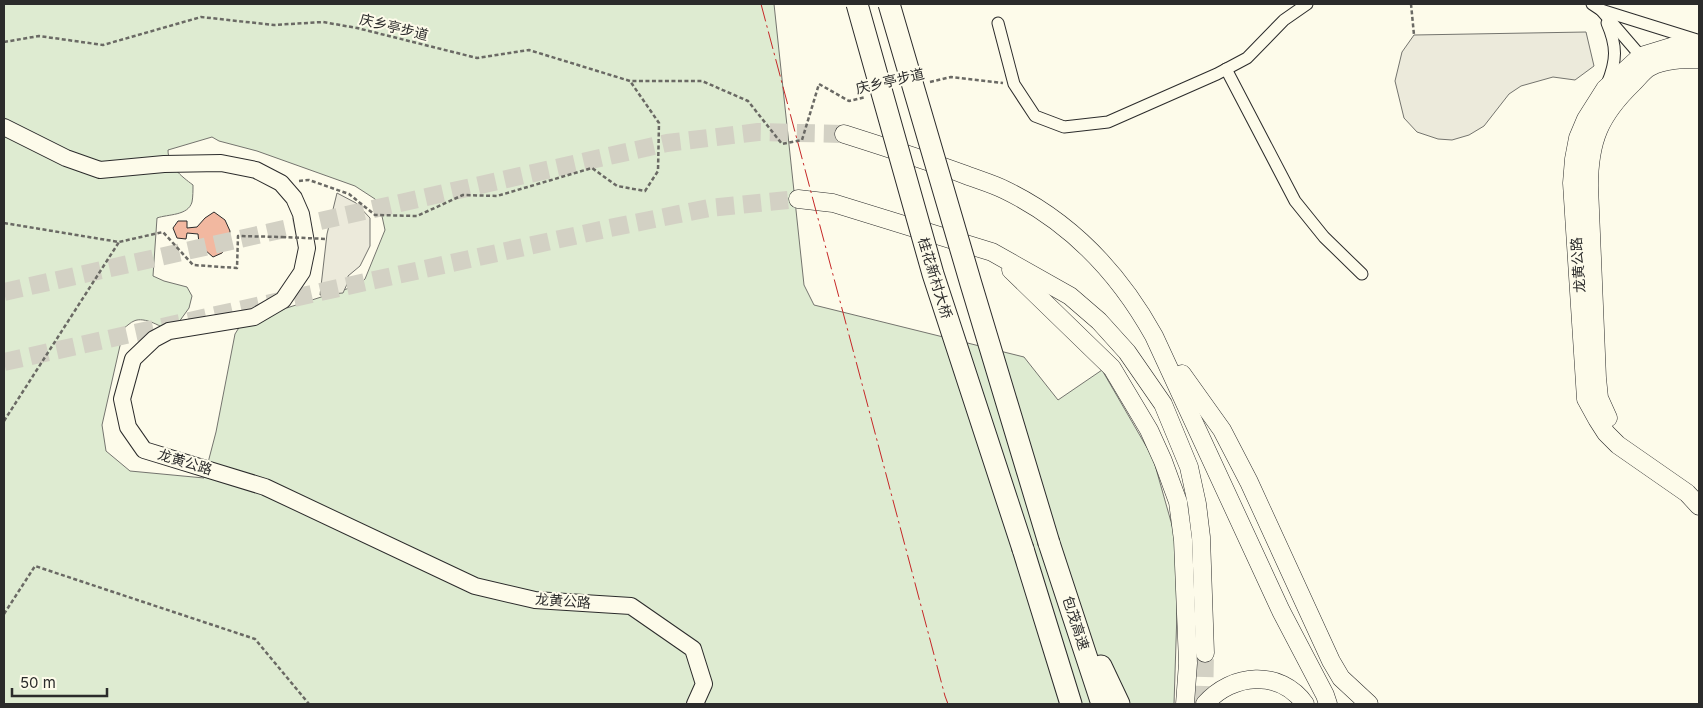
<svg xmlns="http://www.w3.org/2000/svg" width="1703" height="708" font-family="Inter,'Noto Sans SC',sans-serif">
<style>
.green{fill:#deebd1;stroke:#74746e;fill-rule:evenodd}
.parking{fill:#eceadb;stroke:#74746e}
.building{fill:#f2b8a0;stroke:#2b2b2b}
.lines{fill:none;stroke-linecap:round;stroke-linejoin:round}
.primary-tunnel{stroke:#d3d1c4;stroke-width:18;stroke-dasharray:18 9;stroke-linecap:butt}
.street-casing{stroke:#2b2b2b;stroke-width:13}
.secondary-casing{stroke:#2b2b2b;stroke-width:18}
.primary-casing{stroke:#2b2b2b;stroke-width:19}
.highway-casing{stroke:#2b2b2b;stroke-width:23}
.path{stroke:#6a6964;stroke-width:2.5;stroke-dasharray:4 2.5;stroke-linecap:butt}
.street{stroke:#fdfbea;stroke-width:11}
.secondary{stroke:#fdfbea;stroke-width:16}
.primary{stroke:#fdfbea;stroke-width:18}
.highway{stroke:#fdfbea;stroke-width:21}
.highway-bridge-casing{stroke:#2b2b2b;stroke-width:23;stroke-linecap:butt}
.path-bridge{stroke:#6a6964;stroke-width:2.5;stroke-dasharray:4 2.5;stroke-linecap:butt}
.highway-bridge{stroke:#fdfbea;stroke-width:21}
.power{stroke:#c62828;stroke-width:1;stroke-dasharray:18 4 2.5 4;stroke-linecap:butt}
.labels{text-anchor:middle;stroke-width:4;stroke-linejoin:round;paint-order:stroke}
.street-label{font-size:14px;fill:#2b2b2b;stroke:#fdfbea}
</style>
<rect width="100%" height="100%" fill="#fdfbea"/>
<!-- green -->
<path class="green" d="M4 4H774L804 285 814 305 1024 357 1058 400 1102 370 1153 458 1179 550 1174 704H4ZM212 137 219 141 257 151 355 186 375 199 380 207 385 230 365 279 359 285 249 320 240 326 235 334 216 432 204 478 130 471 106 451 102 425 124 328C127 326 131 322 134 321 144 316 163 327 171 333L189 308 192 296 187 287 164 281 153 276 157 218C168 214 188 216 192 202 193 197 193 190 193 185 181 176 168 166 168 150Z"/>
<!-- parking -->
<g class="parking">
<path d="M1586 32 1594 66 1575 80 1553 77 1521 86 1509 94 1484 126 1469 135 1452 140 1438 139 1417 132 1404 118 1395 81 1402 52 1414 35Z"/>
<path d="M337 193 356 203 370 218V246L360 266 348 276V282L343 293 320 295 327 234Z"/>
</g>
<!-- building -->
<path class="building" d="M214 212 225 220 230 231 228 243 222 253 213 257 205 250 199 243 198 234 187 233 186 239 177 238 173 228 178 221H187V228L197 227 205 218Z"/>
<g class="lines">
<!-- primary-tunnel -->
<g class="primary-tunnel">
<path d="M4 292 667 143 758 132 844 134"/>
<path d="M4 362 610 228 709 208 798 199"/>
<path d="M1204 704 1205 653"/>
</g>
<!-- street casing -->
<g class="street-casing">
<g id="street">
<path d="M1592 4 1601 10 1645 61"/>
<path d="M1601 10 1697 40"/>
<path d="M998 23 1014 84 1035 116 1064 127 1108 122 1217 74 1247 58 1284 20 1307 4"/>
<path d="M1607 23C1617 46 1617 60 1607 84"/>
<path d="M1226 69 1295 201 1324 237 1362 274"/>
</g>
</g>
<!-- secondary casing -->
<g class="secondary-casing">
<path id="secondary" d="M4 127 66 158 100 170 164 164 221 163 256 170 281 183 294 198 301 214 307 248 302 272 283 300 254 317 169 331 154 339 133 359 122 399 128 427 144 450 265 487 475 586 535 600 631 606 693 649 704 684 695 704"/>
</g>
<!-- primary casing -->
<g class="primary-casing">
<g id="primary">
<path d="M1699 45H1677L1641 56 1605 89 1586 119 1578 138 1574 159 1572 183 1586 399 1597 419 1606 433 1618 445 1687 493 1699 506"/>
<path d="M844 134C885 147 926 160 966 175 979 180 993 184 1005 190 1071 222 1119 273 1154 336L1281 611 1325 695 1328 704"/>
<path d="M798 199 833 203 992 252 1070 296 1099 321 1127 352 1163 404 1189 467 1197 504 1201 537 1205 653"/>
<path d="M1011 270 1112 368 1149 430 1163 461 1178 502 1183 540 1188 663 1185 704"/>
<path d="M1182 374 1222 430 1249 482 1331 661 1341 678 1369 704"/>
<path d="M1608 418 1599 398 1597 378 1589 186C1589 140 1600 115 1633 83 1638 78 1644 70 1650 67 1664 59 1684 59 1699 59"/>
<path d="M1205 704C1232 673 1280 669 1305 704"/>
</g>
</g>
<!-- highway casing -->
<g class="highway-casing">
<g id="highway">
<path d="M1049 543 1102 704"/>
<path d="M1023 549 1071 704"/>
<path d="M1101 666 1119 704"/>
</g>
</g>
<!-- path -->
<g class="path">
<path d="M1411 4 1414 35"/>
<path d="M4 42 39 36 103 45 201 17 274 25 323 22 357 28 477 58 529 50 630 81H702L748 101 782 144 802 140 819 84 849 101 866 97"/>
<path d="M930 82 951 77 1003 83"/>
<path d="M299 181 309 180 349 194 375 215 417 216 463 195 497 196 592 168 617 186 645 191 658 171 659 123 630 81"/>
<path d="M4 223 119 242 163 232 193 265 237 268 238 236 282 237"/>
<path d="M4 421 119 242"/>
<path d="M4 614 35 566 255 639 309 704"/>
</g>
<!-- street -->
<use href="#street" class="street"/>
<!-- secondary -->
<use href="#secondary" class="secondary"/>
<!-- primary -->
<use href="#primary" class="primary"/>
<!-- highway -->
<use href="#highway" class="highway"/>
<!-- highway-bridge casing -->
<g class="highway-bridge-casing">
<g id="highway-bridge">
<path d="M857 4 933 274 1023 549"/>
<path d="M889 4 971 284 1049 543"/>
</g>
</g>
<!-- path-bridge -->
<path class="path-bridge" d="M282 237 327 239"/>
<!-- highway-bridge -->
<use href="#highway-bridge" class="highway-bridge"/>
<!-- power -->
<path class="power" d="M761 4 945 696 948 704"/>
</g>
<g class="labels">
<!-- street labels -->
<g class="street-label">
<text transform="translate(394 27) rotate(14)" y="5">庆乡亭步道</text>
<text transform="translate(890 81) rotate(-13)" y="5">庆乡亭步道</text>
<text transform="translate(1578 265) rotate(-94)" y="5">龙黄公路</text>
<text transform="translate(935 278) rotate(73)" y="5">桂花新村大桥</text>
<text transform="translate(185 462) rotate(17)" y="5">龙黄公路</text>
<text transform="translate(563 601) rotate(4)" y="5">龙黄公路</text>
<text transform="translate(1076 623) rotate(72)" y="5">包茂高速</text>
</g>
</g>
<!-- border -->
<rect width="1703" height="708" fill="none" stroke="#2b2b2b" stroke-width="10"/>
<!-- scale -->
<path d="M12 688v8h95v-8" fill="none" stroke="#2b2b2b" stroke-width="2.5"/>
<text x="20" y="688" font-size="15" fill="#2b2b2b" stroke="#fdfbea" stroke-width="4" paint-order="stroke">50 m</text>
</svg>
